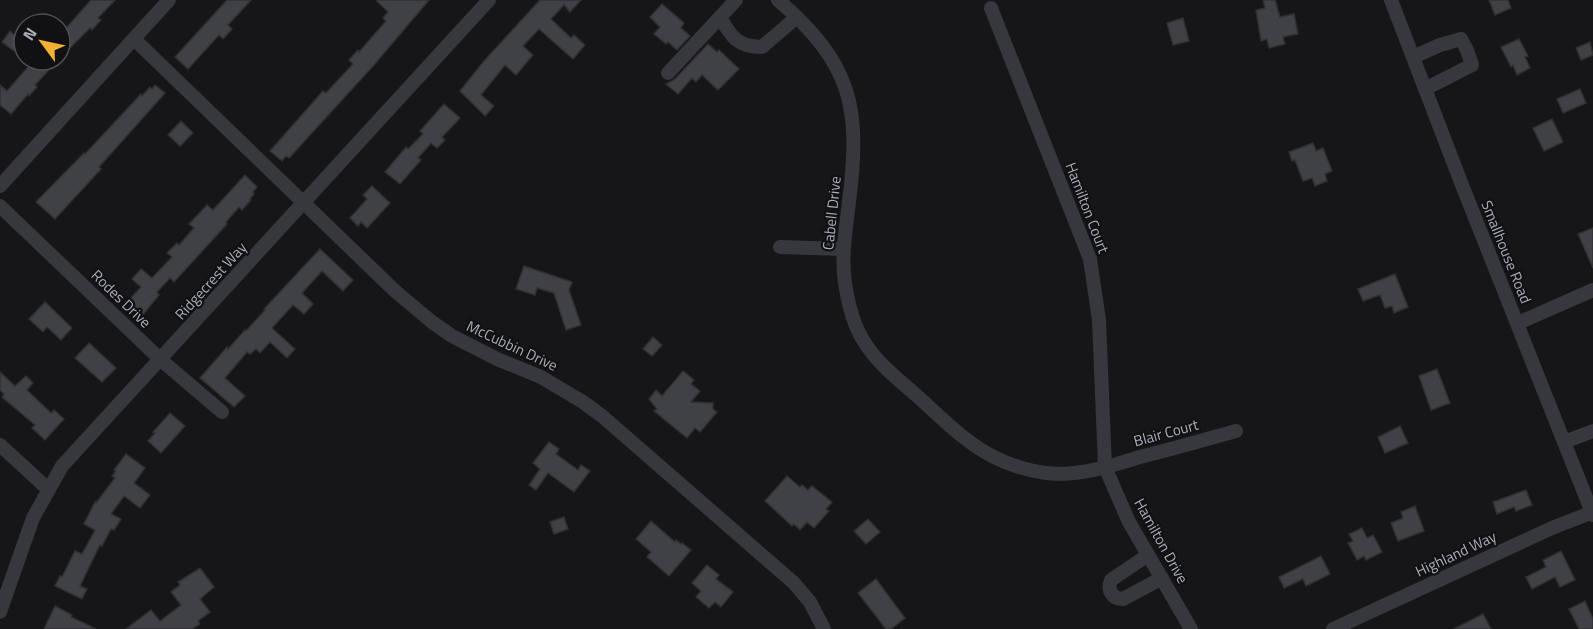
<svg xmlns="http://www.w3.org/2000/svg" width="1593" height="629" font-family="'Titillium Web',sans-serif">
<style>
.building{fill:#404145;stroke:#303034;stroke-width:1.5}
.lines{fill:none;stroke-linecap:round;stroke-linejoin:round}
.minor{stroke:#37383d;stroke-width:14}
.labels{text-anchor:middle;stroke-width:4.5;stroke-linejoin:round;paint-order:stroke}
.street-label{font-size:15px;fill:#a8adb8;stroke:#111113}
</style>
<rect width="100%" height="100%" fill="#161618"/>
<!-- building -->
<g class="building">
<path d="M91 0H115L98 18 101 20 92 30 90 28 60 58V35Z"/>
<path d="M227 0H251L228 25 232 29 223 39 219 35 188 69 175 57Z"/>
<path d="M376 0H429L374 65 289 158 286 156 282 161 270 151 323 91 326 93 353 64 349 60 358 50 359 52 386 21 383 18 388 12Z"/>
<path d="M540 0H581L570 12 564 5 551 19 571 38 574 35 585 45 573 59 539 29 523 46 533 55 516 75 505 65 481 95 494 106 485 116 460 91 484 61Z"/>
<path d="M1263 0H1275L1280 17 1294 14 1298 34 1283 37 1285 44 1269 48 1267 39 1261 41 1256 10 1265 8Z"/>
<path d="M1489 0H1508L1511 8 1495 15Z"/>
<path d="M662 4 684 23 681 28 690 36 677 50 668 42 666 44 654 34 660 27 650 17Z"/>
<path d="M1183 18 1189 41 1173 45 1167 23Z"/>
<path d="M10 31 22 41 14 51 2 42Z"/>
<path d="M1519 39 1528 56 1525 57 1530 68 1517 75 1513 65 1511 67 1501 47Z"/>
<path d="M1590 42 1593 55 1581 60 1576 48Z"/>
<path d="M708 44 717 52 719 50 739 69 718 90 702 75 696 82 692 78 678 94 666 84 675 79Z"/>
<path d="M34 60H58L35 85 37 87 29 96 28 94 11 114 0 105V85L7 91Z"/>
<path d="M155 85 165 93 99 167 101 169 55 219 36 202 84 153 85 154 141 94 142 96 150 87 152 89Z"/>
<path d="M1580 89 1586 103 1563 113 1557 99Z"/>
<path d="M444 104 460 118 442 137 445 140 437 148 431 143 418 158 421 160 400 184 385 172 406 147 408 149 423 134 420 131Z"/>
<path d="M1552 119 1563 142 1544 151 1533 128Z"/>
<path d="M181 121 193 133 180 146 168 135Z"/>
<path d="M1313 143 1316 151 1323 148 1332 171 1325 174 1327 181 1315 186 1312 178 1303 181 1295 160 1292 161 1289 152Z"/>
<path d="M245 175 257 187 253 192 254 194 250 199 251 200 242 210 239 207 226 222 227 224 174 282 170 278 157 292 159 295 142 316 127 302 141 287 132 279 141 269 152 278 172 257 167 253 177 243 179 245 194 228 189 224 207 205 213 210Z"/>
<path d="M372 186 390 203 367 228 361 222 358 226 350 218 367 199 363 195Z"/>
<path d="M1593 228V268L1578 234Z"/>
<path d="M320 249 353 280 343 291 322 271 302 293 313 304 304 314 293 305 272 328 295 349 287 358 270 342 260 353 256 349 250 354 247 352 225 378 245 396 234 407 200 378 227 347 228 349 245 330 246 331 265 310 264 309Z"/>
<path d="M524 266 572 282 569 290 581 325 566 330 554 293 537 288 535 295 516 289Z"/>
<path d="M1395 274 1408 307 1394 313 1392 306 1385 308 1380 295 1363 301 1358 289Z"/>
<path d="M45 302 72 328 61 340 47 327 43 332 29 319Z"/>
<path d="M653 337 662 345 652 356 643 349Z"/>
<path d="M89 343 116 368 102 382 75 358Z"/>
<path d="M1437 369 1450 403 1431 410 1419 376Z"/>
<path d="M683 371 694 380 691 384 700 391 691 402 713 403V409L717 412 700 432 695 428 687 438 654 411 657 409 649 399 656 390 662 396Z"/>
<path d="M0 372 15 386 26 376 33 383 27 390 51 413 54 410 64 419 45 440 32 428 35 425 2 397 4 394 0 390Z"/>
<path d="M170 413 185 426 161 453 148 441 155 433 153 432Z"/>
<path d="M1400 426 1408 443 1385 453 1378 437Z"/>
<path d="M549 442 559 449 556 454 578 470 581 465 590 471 574 492 548 473 536 490 529 485 540 469 533 463Z"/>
<path d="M126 454 145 468 134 483 150 495 140 508 124 496 111 514 121 519 114 530 111 529 102 546 100 545 80 586 87 589 82 599 55 586 60 576 62 577 75 551 82 554 95 530 84 524 95 502 96 503 115 478 112 476 116 471 114 470Z"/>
<path d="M787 476 800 487 802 485 808 490 812 486 832 502 826 509 829 511 814 528 807 522 800 530 794 524 792 526 765 501Z"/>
<path d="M1526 490 1532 505 1516 511 1514 507 1497 514 1493 502Z"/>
<path d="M1415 506 1424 531 1398 541 1391 523 1403 518 1401 512Z"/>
<path d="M564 517 568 529 554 534 550 522Z"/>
<path d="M868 519 880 532 866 544 854 531Z"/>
<path d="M651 521 675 542 676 540 681 544 682 543 691 550 669 576 647 557 651 552 636 539Z"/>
<path d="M1362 528 1367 538 1373 535 1382 552 1366 560 1364 556 1357 560 1348 543 1353 541 1349 534Z"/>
<path d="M1561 551 1575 580 1560 587 1555 577 1532 589 1526 577 1546 567 1543 560Z"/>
<path d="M1321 556 1330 574 1306 586 1303 579 1284 588 1279 577Z"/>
<path d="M707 565 719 575 716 579 733 592 721 607 715 602 709 608 696 597 701 591 692 583Z"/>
<path d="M200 568 214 587 200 599 210 612 198 621 200 624 192 629H126L151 610 160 621 181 605 171 592 180 585 178 582Z"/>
<path d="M876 579 905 618 891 629H886L858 593Z"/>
<path d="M1585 601 1593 619V629H1579L1569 609Z"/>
<path d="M55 606 72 615 71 617 96 629H44Z"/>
<path d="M1483 614 1491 629H1454Z"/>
</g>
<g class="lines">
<!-- minor -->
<g class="minor">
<path d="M778 0C852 64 861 107 849 202 846 229 841 256 845 283 848 303 854 327 865 343 877 363 899 380 916 395 941 417 964 442 994 457 1010 465 1028 471 1046 473 1077 477 1110 466 1140 457 1172 449 1204 440 1236 431"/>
<path d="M1391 0 1462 185 1593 515"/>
<path d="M991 8 1090 259 1099 320 1105 467 1129 522 1191 629"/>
<path d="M720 17C731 37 738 47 762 47L797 17"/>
<path d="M134 39 395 291 432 322 452 336 497 359 541 377 583 402 602 416 794 583 810 602 824 629"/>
<path d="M1413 57 1440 45 1461 39 1467 50 1472 65 1425 89"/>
<path d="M668 73 736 0"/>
<path d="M0 186 169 0"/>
<path d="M0 206 161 360 222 412"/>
<path d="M780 247 843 249"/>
<path d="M1518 323 1593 290"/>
<path d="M1564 442 1593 431"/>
<path d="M0 445 48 489"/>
<path d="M1148 555 1111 580C1107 590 1112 599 1123 599L1162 578"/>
<path d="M0 612 33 518 62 466 489 0"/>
<path d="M1333 629 1552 528 1593 512"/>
</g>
</g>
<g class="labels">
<!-- street labels -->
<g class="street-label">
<text transform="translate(1087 208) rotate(69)" y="5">Hamilton Court</text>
<text transform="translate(832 213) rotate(-84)" y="5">Cabell Drive</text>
<text transform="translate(1506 252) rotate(68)" y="5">Smallhouse Road</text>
<text transform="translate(211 281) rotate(-48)" y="5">Ridgecrest Way</text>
<text transform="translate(121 299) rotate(44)" y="5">Rodes Drive</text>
<text transform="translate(512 346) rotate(25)" y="5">McCubbin Drive</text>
<text transform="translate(1166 433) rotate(-15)" y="5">Blair Court</text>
<text transform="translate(1161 541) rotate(61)" y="5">Hamilton Drive</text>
<text transform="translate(1456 554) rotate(-25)" y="5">Highland Way</text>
</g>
</g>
<!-- north arrow -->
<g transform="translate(42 42) rotate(303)"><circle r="28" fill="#111113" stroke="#4d4f55" stroke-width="1.5"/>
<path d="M0-4.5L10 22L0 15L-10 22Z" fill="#f2b134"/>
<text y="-9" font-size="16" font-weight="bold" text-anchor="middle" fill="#a8adb8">N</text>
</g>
</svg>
